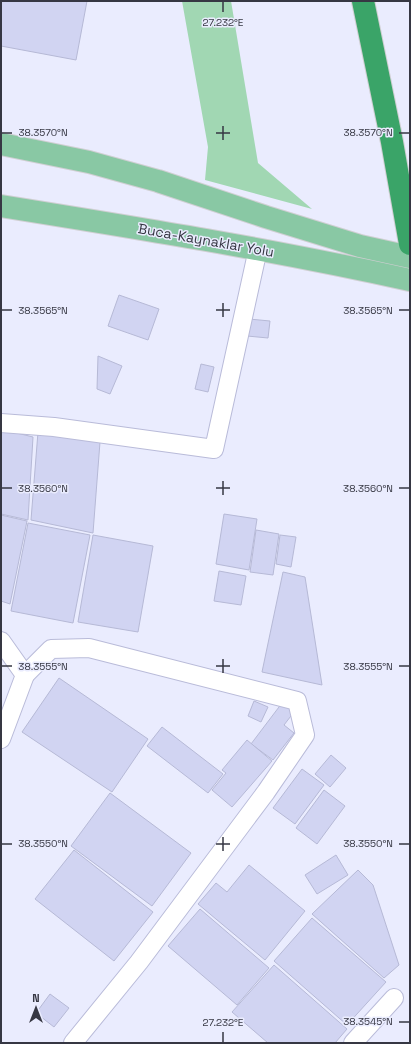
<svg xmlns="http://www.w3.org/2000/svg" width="411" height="1044" font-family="'Space Grotesk',sans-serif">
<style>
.green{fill:#a1d7b3}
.building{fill:#d1d4f2;stroke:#b6b9d6}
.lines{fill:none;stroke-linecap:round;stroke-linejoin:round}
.street-casing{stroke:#b9bbd9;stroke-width:20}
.primary-casing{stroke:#cfcfd2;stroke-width:24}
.highway-casing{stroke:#cfcfd2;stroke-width:24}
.street{stroke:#fff;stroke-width:18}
.primary{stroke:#89c8a4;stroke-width:22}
.highway{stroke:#3aa468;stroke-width:22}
.ticks{fill:none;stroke:#363743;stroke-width:1.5}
.labels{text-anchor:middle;stroke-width:3;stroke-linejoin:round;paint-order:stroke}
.street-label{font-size:14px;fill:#363743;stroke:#eaecfe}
.ticks-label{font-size:10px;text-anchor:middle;fill:#363743;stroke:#eaecfe;stroke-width:3;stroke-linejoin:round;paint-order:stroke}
</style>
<rect width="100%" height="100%" fill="#eaecfe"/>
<!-- green -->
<path class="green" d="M182 1H231L258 163 312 209 205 180 208 147Z"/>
<!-- building -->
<g class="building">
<path d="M1 1H87L76 60 1 46Z"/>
<path d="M119 295 159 309 148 340 108 326Z"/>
<path d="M249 319 270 321 268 338 247 336Z"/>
<path d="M98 356 122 366 110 394 97 389Z"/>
<path d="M201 364 214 367 208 392 195 389Z"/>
<path d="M1 429 33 437 28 520 1 514Z"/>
<path d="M38 432 100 442 93 533 31 520Z"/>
<path d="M224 514 257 519 249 570 216 564Z"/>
<path d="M1 515 27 521 10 604 1 601Z"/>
<path d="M28 523 90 535 73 623 11 611Z"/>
<path d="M256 530 279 534 273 575 250 572Z"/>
<path d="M93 535 153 546 138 632 78 622Z"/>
<path d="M280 535 296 537 291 567 276 564Z"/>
<path d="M219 571 246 576 241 605 214 601Z"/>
<path d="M283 572 305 577 322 685 262 672Z"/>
<path d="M59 678 148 739 112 792 22 732Z"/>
<path d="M254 701 268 707 261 722 248 716Z"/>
<path d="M282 703 294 712 284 725 294 733 273 760 251 744Z"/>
<path d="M162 727 223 774 208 793 147 746Z"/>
<path d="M247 740 272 761 232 807 212 790 226 773 222 770Z"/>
<path d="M331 755 346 768 330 787 315 774Z"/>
<path d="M302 769 324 785 295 824 273 808Z"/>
<path d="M324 790 345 806 317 844 296 828Z"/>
<path d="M110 793 191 853 152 906 71 846Z"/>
<path d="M74 850 153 912 114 961 35 899Z"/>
<path d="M336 855 348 875 317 894 305 875Z"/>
<path d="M249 865 305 911 265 960 198 904 216 883 227 892Z"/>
<path d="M358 870 373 885 399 965 384 978 312 914Z"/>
<path d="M200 909 269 968 237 1005 168 946Z"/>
<path d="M312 918 386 982 347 1025 274 961Z"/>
<path d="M274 965 347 1029 335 1043H268L232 1012Z"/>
<path d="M50 994 69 1008 54 1027 36 1013Z"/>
</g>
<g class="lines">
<!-- street casing -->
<g class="street-casing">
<g id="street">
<path d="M1 423 54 427 214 449 258 249"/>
<path d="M1 641 25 675 1 739"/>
<path d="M25 675 51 649 89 648 297 701 305 735 266 792 139 962 73 1043"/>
<path d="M353 1043 394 998"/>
</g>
</g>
<!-- primary casing -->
<g class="primary-casing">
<g id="primary">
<path d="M1 144 89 162 158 181 266 217 360 246 410 257"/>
<path d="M1 206C138 228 275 250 410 280"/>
</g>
</g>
<!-- highway casing -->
<g class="highway-casing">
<path id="highway" d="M363 1 392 142 410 244"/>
</g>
<!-- street -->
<use href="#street" class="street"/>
<!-- primary -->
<use href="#primary" class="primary"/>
<!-- highway -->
<use href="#highway" class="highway"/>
</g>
<!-- ticks -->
<path class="ticks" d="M223 2V12M223 126V140M2 133H12M216 133H230M399 133H409M223 303V317M2 310H12M216 310H230M399 310H409M223 481V495M2 488H12M216 488H230M399 488H409M223 659V673M2 666H12M216 666H230M399 666H409M223 837V851M2 844H12M216 844H230M399 844H409M399 1022H409M223 1032V1042"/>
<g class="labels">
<!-- street labels -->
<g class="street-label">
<text transform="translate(206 240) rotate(10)" y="5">Buca-Kaynaklar Yolu</text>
</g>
</g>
<g class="ticks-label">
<text x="223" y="26">27.232°E</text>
<text x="43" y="136">38.3570°N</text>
<text x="368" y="136">38.3570°N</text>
<text x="43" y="314">38.3565°N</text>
<text x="368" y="314">38.3565°N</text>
<text x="43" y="492">38.3560°N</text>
<text x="368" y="492">38.3560°N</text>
<text x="43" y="670">38.3555°N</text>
<text x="368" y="670">38.3555°N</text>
<text x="43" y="847">38.3550°N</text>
<text x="368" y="847">38.3550°N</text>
<text x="368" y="1025">38.3545°N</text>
<text x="223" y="1026">27.232°E</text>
</g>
<!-- border -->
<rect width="411" height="1044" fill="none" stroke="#363743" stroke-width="4"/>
<!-- north arrow -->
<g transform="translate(36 1008)" stroke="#eaecfe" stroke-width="3" paint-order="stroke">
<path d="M0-3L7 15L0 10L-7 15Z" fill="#363743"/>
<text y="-6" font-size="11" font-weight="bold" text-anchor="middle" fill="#363743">N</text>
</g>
</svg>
